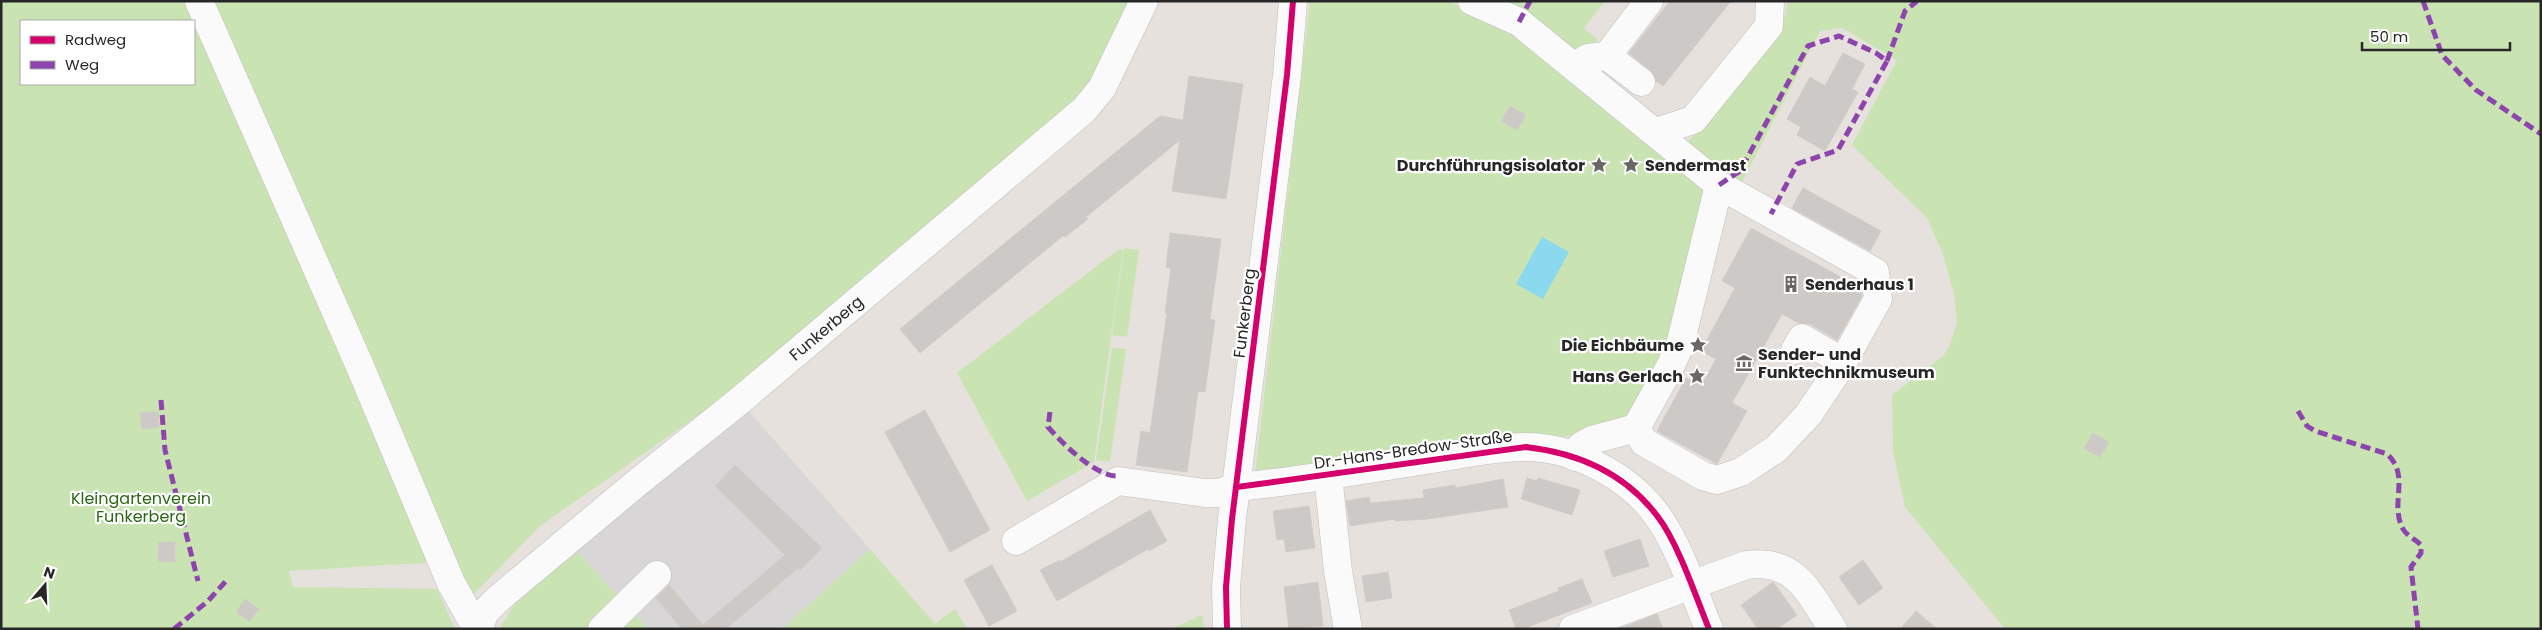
<svg xmlns="http://www.w3.org/2000/svg" width="2542" height="630" font-family="Poppins,sans-serif">
<style>
.industrial{fill:#d9d6d8}
.green{fill:#c9e4b2;fill-rule:evenodd}
.water{fill:#8ad9ee}
.building{fill:#ccc9c6;stroke:#d1cdc8}
.lines{fill:none;stroke-linecap:round;stroke-linejoin:round}
.minor-casing{stroke:#bfbdbe;stroke-width:29}
.minor{stroke:#fbfafa;stroke-width:28}
.quiet{stroke:#8e44ad;stroke-width:5;stroke-dasharray:10 5;stroke-linecap:butt}
.cycleway-casing{stroke:#fff;stroke-width:9}
.cycleway{stroke:#d6006c;stroke-width:6}
.labels{text-anchor:middle;stroke-width:4.5;stroke-linejoin:round;paint-order:stroke}
.poi-label{font-size:16px;font-weight:bold;fill:#272727;stroke:#fff;text-anchor:end}
.street-label{font-size:16px;fill:#272727;stroke:#fff}
.park-label{font-size:16px;fill:#2b6615;stroke:#fff}
</style>
<rect width="100%" height="100%" fill="#e6e1dc"/>
<!-- industrial -->
<path class="industrial" d="M746 408 870 549 782 629H648L573 547Z"/>
<!-- green -->
<g class="green">
<path d="M1 1H1130L1087 89 722 399 540 526 474 594 453 561 289 571 293 587 437 589 455 629H1ZM21 21H194V84H21Z"/>
<path d="M1310 1H1447L1496 21 1549 56 1707 189 1663 366 1638 413 1601 429 1549 440 1255 474Z"/>
<path d="M1498 1H1605L1584 28 1598 40 1579 52Z"/>
<path d="M1787 1H2541V629H2005L1905 507 1893 451 1892 395 1943 356 1949 347 1957 323 1954 294 1943 254 1927 218 1852 145 1897 60 1842 28 1820 31 1741 184 1686 145 1774 35 1786 13Z"/>
<path d="M1124 248 1139 250 1127 337 1112 335Z"/>
<path d="M1119 249 1123 250 1094 462 1027 501 957 373Z"/>
<path d="M1112 348 1126 349 1110 462 1096 460Z"/>
<path d="M573 547 648 629H499L519 597Z"/>
<path d="M870 549 935 624 955 609 967 629H782Z"/>
<path d="M1202 615 1204 629H1171Z"/>
</g>
<!-- water -->
<path class="water" d="M1542 237 1569 252 1543 299 1516 284Z"/>
<!-- building -->
<g class="building">
<path d="M1670 1H1731L1663 86 1656 81 1650 70 1629 53Z"/>
<path d="M1843 53 1865 64 1852 89 1858 92 1825 151 1797 135 1801 127 1787 119 1810 77 1825 86Z"/>
<path d="M1189 76 1243 84 1226 199 1172 191 1180 140 1086 217 1088 219 1065 237 1064 235 920 353 900 329 1160 116 1183 120Z"/>
<path d="M1510 106 1526 115 1517 130 1501 121Z"/>
<path d="M1803 188 1881 231 1870 251 1792 208Z"/>
<path d="M1751 228 1861 288 1862 296 1837 340 1810 324 1799 323 1782 314 1732 403 1747 411 1717 464 1657 431 1686 378 1701 386 1716 359 1701 351 1735 288 1722 281Z"/>
<path d="M1170 233 1221 239 1210 319 1215 320 1205 392 1198 391 1187 472 1136 465 1141 431 1150 433 1167 313H1165L1171 268 1166 267Z"/>
<path d="M925 410 990 530 950 552 885 432Z"/>
<path d="M158 412 159 427 142 429 140 413Z"/>
<path d="M2093 433 2109 442 2100 457 2084 448Z"/>
<path d="M735 465 822 548 800 570 798 568 726 629H682L656 598 669 585 703 625 785 555 715 486Z"/>
<path d="M1527 478 1537 481 1538 478 1580 490 1572 515 1521 499Z"/>
<path d="M1503 479 1508 507 1428 519 1395 521V519L1350 526 1346 501 1369 497 1370 503 1424 498 1423 490 1455 485V488Z"/>
<path d="M1309 506 1315 548 1286 552 1284 539 1277 540 1273 511Z"/>
<path d="M1150 510 1167 541 1149 551 1148 549 1057 601 1040 570 1060 560V562Z"/>
<path d="M1640 539 1649 566 1613 577 1604 551Z"/>
<path d="M159 542H175V562L158 561Z"/>
<path d="M1863 560 1883 588 1859 605 1839 577Z"/>
<path d="M992 565 1017 611 989 626 964 580Z"/>
<path d="M1388 572 1392 598 1366 602 1362 576Z"/>
<path d="M1582 579 1592 603 1522 629H1516L1509 610 1559 591 1558 588Z"/>
<path d="M1318 582 1323 626 1289 629 1284 587Z"/>
<path d="M1773 582 1797 615 1777 629H1758L1741 605Z"/>
<path d="M245 599 259 609 250 621 236 612Z"/>
<path d="M1916 611 1937 629H1900Z"/>
<path d="M1657 614 1663 629H1619Z"/>
</g>
<g class="lines">
<!-- minor casing -->
<g class="minor-casing">
<g id="minor">
<path d="M199 1 359 364 451 583 477 629"/>
<path d="M1472 1 1519 22 1719 185 1875 272 1878 299 1840 367 1808 415 1776 449 1741 472 1717 480 1703 476 1644 442 1636 428"/>
<path d="M1607 56 1641 82"/>
<path d="M1575 66 1588 58 1607 56 1649 1"/>
<path d="M1656 132 1693 120 1769 26 1770 1"/>
<path d="M1795 350 1802 338 1833 356 1840 367"/>
<path d="M1575 457 1581 446 1592 440 1636 428 1671 365 1680 345 1719 185"/>
<path d="M1328 475 1338 571 1348 629"/>
<path d="M1016 541 1118 481 1205 493H1219L1237 487C1302 481 1367 469 1432 459 1463 454 1495 447 1526 447 1575 447 1632 478 1659 518 1681 550 1694 593 1709 629"/>
<path id="s1" d="M479 629 484 613 499 598 638 482 738 402 1084 110 1102 88 1144 1"/>
<path d="M602 629 657 575"/>
<path d="M1227 629 1226 587 1232 519 1287 75 1293 1"/>
<path d="M1573 629 1746 565C1796 558 1809 593 1833 629"/>
</g>
</g>
<!-- minor -->
<use href="#minor" class="minor"/>
<!-- quiet -->
<g class="quiet">
<path d="M2423 1 2442 55 2476 90 2541 134"/>
<path d="M1519 22 1530 1"/>
<path d="M1887 61 1905 11 1917 1"/>
<path d="M1719 185 1740 171 1808 46 1839 36 1876 53 1887 61 1838 150 1797 164 1771 214"/>
<path d="M161 400 165 450 198 581"/>
<path d="M2298 411 2307 426 2315 431 2387 454C2411 476 2389 503 2403 529 2406 535 2416 540 2421 545V553L2411 567 2418 629"/>
<path d="M1050 412 1048 427C1062 443 1095 476 1117 476"/>
<path d="M174 629 208 601 226 581"/>
</g>
<!-- cycleway casing -->
<g class="cycleway-casing">
<g id="cycleway">
<path d="M1237 487 1526 447C1578 453 1626 474 1658 517 1678 543 1696 597 1709 629"/>
<path d="M1227 629 1226 587 1232 519 1287 75 1293 1"/>
</g>
</g>
<!-- cycleway -->
<use href="#cycleway" class="cycleway"/>
</g>
<!-- icons -->
<defs>
<g id="sight-bare" transform="scale(1.35)"><path d="M0-6L1.8-2.2L6-1.7L2.9 1.2L3.7 5.4L0 3.3L-3.7 5.4L-2.9 1.2L-6-1.7L-1.8-2.2Z" fill="#6a6866" stroke="#fff" stroke-width="2.5" paint-order="stroke"/></g>
<g id="building-bare" transform="scale(1.35)"><path d="M-4-6H4V6H1V3H-1V6H-4ZM-2.5-4.3h1.7v1.8h-1.7ZM.8-4.3h1.7v1.8H.8ZM-2.5-1h1.7V.8h-1.7ZM.8-1h1.7V.8H.8Z" fill="#6a6866" stroke="#fff" stroke-width="2.5" paint-order="stroke"/></g>
<g id="museum-bare" transform="scale(1.35)"><path d="M0-6L6-3V-2H-6V-3ZM-5-1h2V3h-2ZM-1-1h2V3h-2ZM3-1h2V3H3ZM-6 4H6V6H-6Z" fill="#6a6866" stroke="#fff" stroke-width="2.5" paint-order="stroke"/></g>
</defs>
<g fill-rule="evenodd">
<use href="#sight-bare" x="1599" y="165"/>
<use href="#sight-bare" x="1631" y="165"/>
<use href="#building-bare" x="1791" y="284"/>
<use href="#sight-bare" x="1698" y="345"/>
<use href="#museum-bare" x="1744" y="363"/>
<use href="#sight-bare" x="1697" y="376"/>
</g>
<g class="labels">
<!-- poi labels -->
<g class="poi-label">
<text x="1585" y="171">Durchführungsisolator</text>
<text x="1645" y="171" text-anchor="start">Sendermast</text>
<text x="1805" y="290" text-anchor="start">Senderhaus 1</text>
<text x="1684" y="351">Die Eichbäume</text>
<text x="1758" y="360" text-anchor="start">Sender- und<tspan x="1758" dy="18">Funktechnikmuseum</tspan></text>
<text x="1683" y="382">Hans Gerlach</text>
</g>
<!-- street labels -->
<g class="street-label">
<text transform="translate(1244 313) rotate(-83)" y="6">Funkerberg</text>
<text dy="6" stroke="none"><textPath href="#s1" startOffset="462">Funkerberg</textPath></text>
<text transform="translate(1413 449) rotate(-8)" y="6">Dr.-Hans-Bredow-Straße</text>
</g>
<!-- park labels -->
<g class="park-label">
<text x="141" y="504">Kleingartenverein<tspan x="141" dy="18">Funkerberg</tspan></text>
</g>
</g>
<!-- border -->
<rect width="2542" height="630" fill="none" stroke="#272727" stroke-width="5"/>
<!-- legend -->
<rect x="20" y="20" width="175" height="65" fill="#ffffff" stroke="#a9a9a9"/>
<rect x="30" y="36" width="25" height="8" fill="#d6006c" stroke="#a9a9a9"/>
<text x="65" y="45" font-size="15" fill="#272727">Radweg</text>
<rect x="30" y="61" width="25" height="8" fill="#8e44ad" stroke="#a9a9a9"/>
<text x="65" y="70" font-size="15" fill="#272727">Weg</text>
<!-- north arrow -->
<g transform="translate(45 585) rotate(19)" stroke="#ffffff" stroke-width="4" paint-order="stroke">
<path d="M0-4L9 19L0 12L-9 19Z" fill="#272727"/>
<text y="-8" font-size="14" font-weight="bold" text-anchor="middle" fill="#272727">N</text>
</g>
<!-- scale -->
<path d="M2362 42v8h148v-8" fill="none" stroke="#272727" stroke-width="2.5"/>
<text x="2370" y="42" font-size="15" fill="#272727" stroke="#ffffff" stroke-width="4" paint-order="stroke">50 m</text>
</svg>
